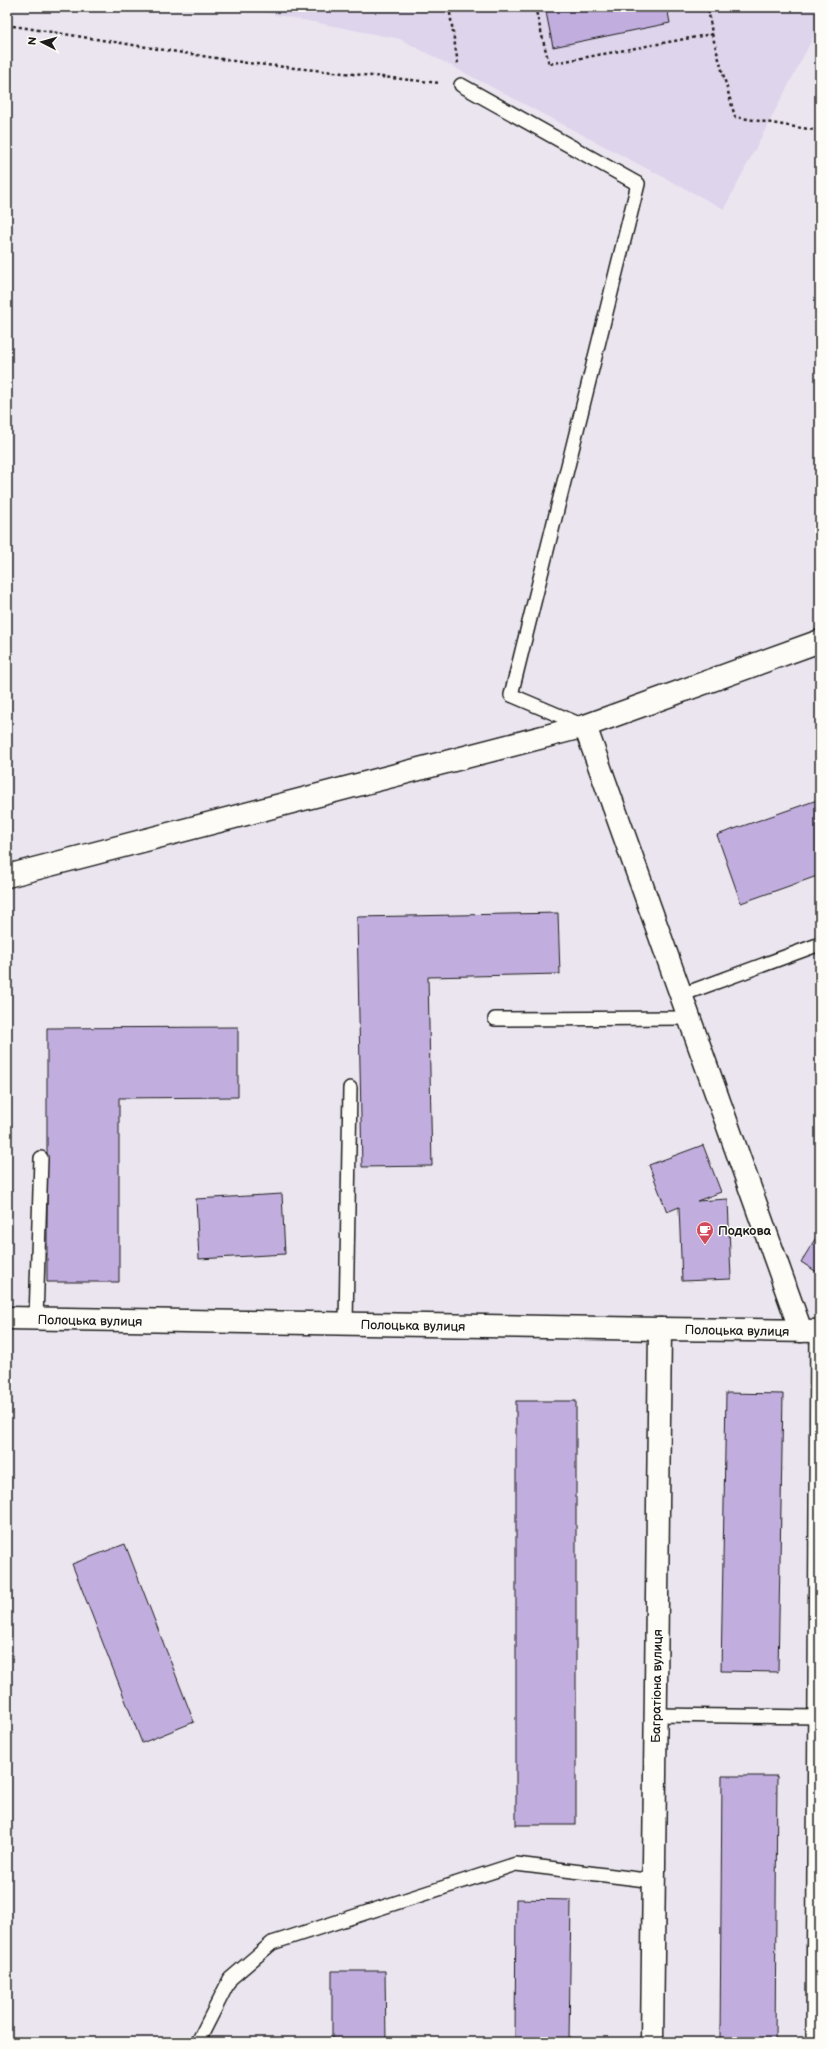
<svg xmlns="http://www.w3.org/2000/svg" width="827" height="2049" font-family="'Balsamiq Sans',sans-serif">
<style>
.built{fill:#ded4eb}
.building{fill:#c1aede;stroke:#1c1c1c}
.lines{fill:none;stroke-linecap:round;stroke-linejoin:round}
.service-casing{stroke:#1c1c1c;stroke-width:16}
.minor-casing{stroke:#1c1c1c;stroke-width:25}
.tertiary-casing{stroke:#1c1c1c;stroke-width:25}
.path{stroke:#1c1c1c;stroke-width:2.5;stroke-dasharray:3 3;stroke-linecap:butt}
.service{stroke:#fdfcf7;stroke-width:13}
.minor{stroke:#fdfcf7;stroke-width:22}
.tertiary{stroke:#fdfcf7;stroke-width:22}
.labels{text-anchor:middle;stroke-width:3;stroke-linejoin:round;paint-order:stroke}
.poi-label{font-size:13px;font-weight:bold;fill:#1c1c1c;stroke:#fdfcf7;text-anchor:start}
.street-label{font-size:13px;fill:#1c1c1c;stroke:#fdfcf7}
</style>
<rect width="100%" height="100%" fill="#ebe5f0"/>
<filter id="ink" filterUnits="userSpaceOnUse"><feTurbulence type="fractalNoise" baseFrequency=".025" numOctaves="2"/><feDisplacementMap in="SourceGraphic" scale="8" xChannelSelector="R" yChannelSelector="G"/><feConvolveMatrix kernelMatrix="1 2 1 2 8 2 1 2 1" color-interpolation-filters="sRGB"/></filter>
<g filter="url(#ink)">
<!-- built -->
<path class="built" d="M236 7H820V24L724 209 400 39Z"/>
<!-- building -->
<g class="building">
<path d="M545 7H667L670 23 553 47Z"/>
<path d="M820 799V875L741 903 717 835Z"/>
<path d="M558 913 560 974 428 977 432 1166 362 1167 357 917Z"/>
<path d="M238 1027V1097L119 1098V1282H47V1028Z"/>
<path d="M703 1145 721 1192 697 1201 728 1199 731 1279 682 1281 679 1207 667 1212 649 1165Z"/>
<path d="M282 1194 285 1254 199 1259 196 1199Z"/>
<path d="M820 1231V1274L801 1262Z"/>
<path d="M726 1393 783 1394 778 1672 721 1671Z"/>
<rect x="516" y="1401" width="60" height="424"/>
<path d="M125 1544 194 1722 142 1743 72 1564Z"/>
<path d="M722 1776H777L775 2042H720Z"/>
<path d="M516 1899 571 1900 569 2042H515Z"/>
<path d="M332 1971H385L386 2042H332Z"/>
</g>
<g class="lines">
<!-- service casing -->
<g class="service-casing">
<g id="service">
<path d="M461 85 638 184 511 695 584 726"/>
<path d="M681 995 820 944"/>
<path d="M495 1019 688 1018"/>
<path d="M36 1319 41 1158"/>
<path d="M346 1324 350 1088"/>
<path d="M656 1715 820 1717"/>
<path d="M198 2042 230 1979 272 1943 516 1864 654 1881"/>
<path d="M813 2042 817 1331"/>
</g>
</g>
<!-- minor casing -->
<g class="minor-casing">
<g id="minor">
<path d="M585 726 801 1331"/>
<path d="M7 1318 660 1329"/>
</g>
</g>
<!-- tertiary casing -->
<g class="tertiary-casing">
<g id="tertiary">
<path d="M7 876 585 726 820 641"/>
<path d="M652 2042 660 1329 820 1331"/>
</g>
</g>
<!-- path -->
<g class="path">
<path d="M449 7 458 64"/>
<path d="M535 7 549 64 712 34 708 7"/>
<path d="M7 25 247 63 440 83"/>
<path d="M712 34 735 117 820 131"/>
</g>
<!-- service -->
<use href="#service" class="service"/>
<!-- minor -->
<use href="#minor" class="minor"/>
<!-- tertiary -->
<use href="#tertiary" class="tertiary"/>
</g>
</g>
<!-- icons -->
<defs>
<g id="cafe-pin" transform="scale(0.9)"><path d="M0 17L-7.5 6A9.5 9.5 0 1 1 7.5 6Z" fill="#d1495b" stroke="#fdfcf7"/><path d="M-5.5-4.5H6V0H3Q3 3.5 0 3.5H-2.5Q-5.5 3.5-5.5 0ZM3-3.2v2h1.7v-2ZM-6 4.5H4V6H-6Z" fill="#fff"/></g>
</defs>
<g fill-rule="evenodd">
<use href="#cafe-pin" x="705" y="1230"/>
</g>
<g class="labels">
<!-- poi labels -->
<g class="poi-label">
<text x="718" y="1235">Подкова</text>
</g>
<!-- street labels -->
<g class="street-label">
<text transform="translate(90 1320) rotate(1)" y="5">Полоцька вулиця</text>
<text transform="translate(413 1325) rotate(1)" y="5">Полоцька вулиця</text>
<text transform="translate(737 1330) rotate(1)" y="5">Полоцька вулиця</text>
<text transform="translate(656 1686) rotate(-89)" y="5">Багратіона вулиця</text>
</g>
</g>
<!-- margin -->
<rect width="827" height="2049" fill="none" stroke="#fdfcf7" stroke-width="24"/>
<rect x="12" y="12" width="803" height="2025" fill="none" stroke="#1c1c1c" stroke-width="1.5" filter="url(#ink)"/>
<!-- north arrow -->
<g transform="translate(42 42) rotate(276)" stroke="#fdfcf7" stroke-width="3" paint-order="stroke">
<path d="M0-3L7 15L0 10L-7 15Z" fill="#1c1c1c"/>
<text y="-6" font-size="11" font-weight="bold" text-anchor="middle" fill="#1c1c1c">N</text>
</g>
</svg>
